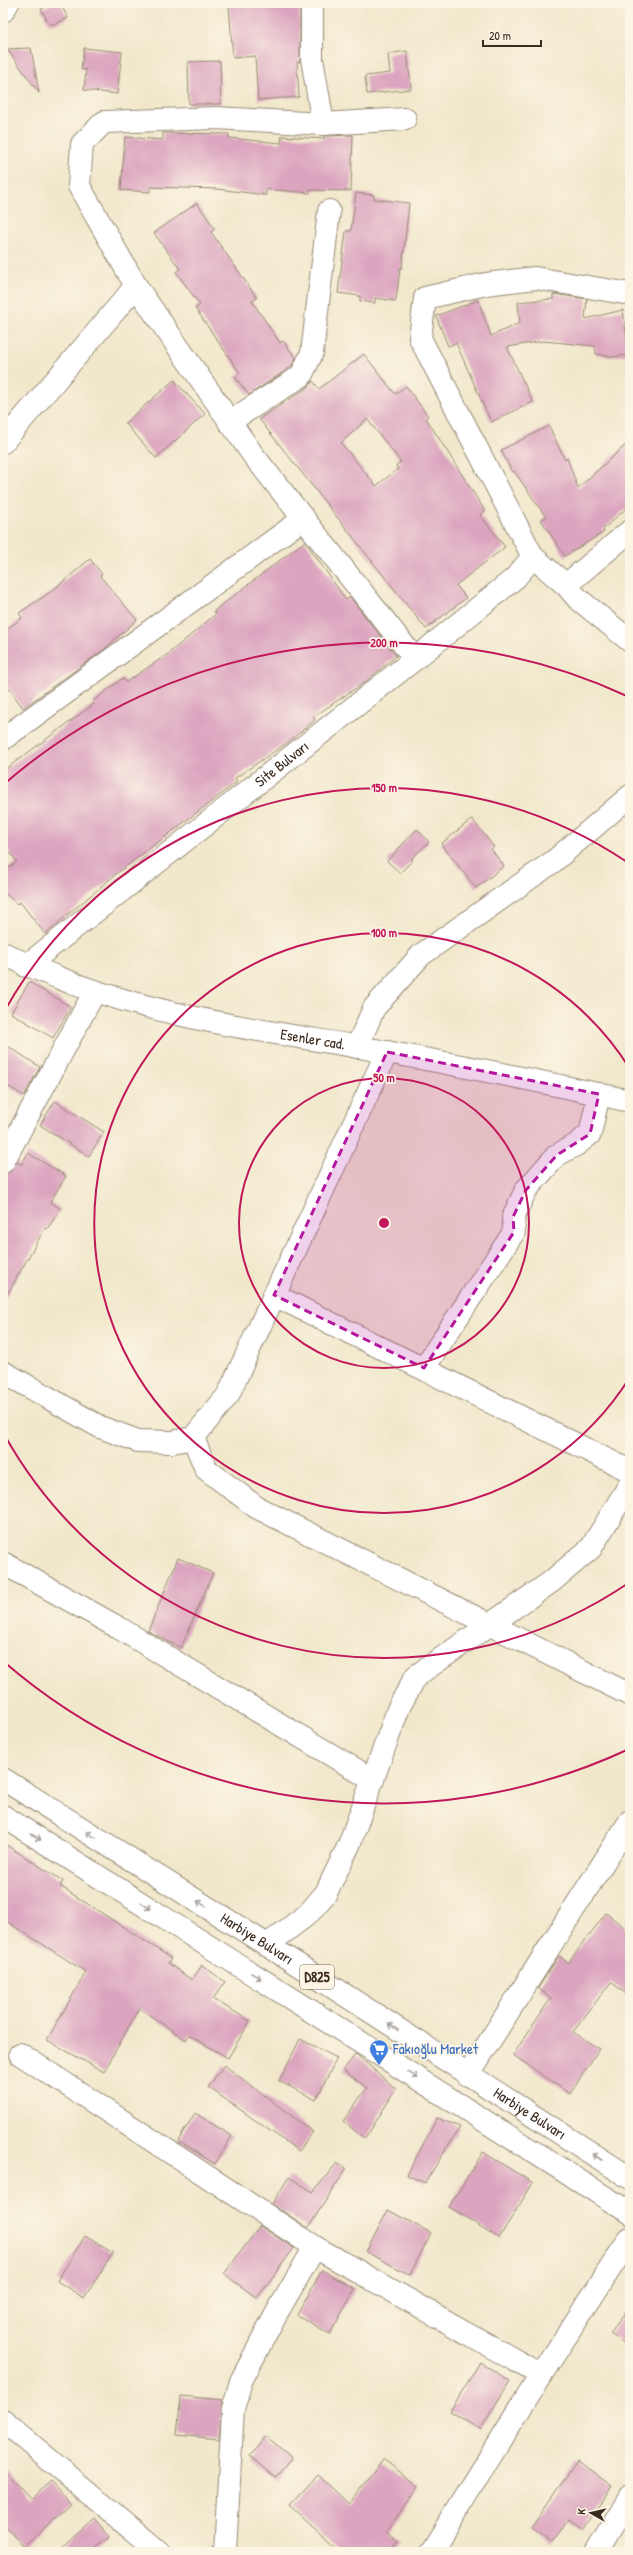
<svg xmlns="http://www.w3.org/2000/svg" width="633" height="2555" font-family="'Patrick Hand',sans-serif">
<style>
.building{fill:#dba4bf;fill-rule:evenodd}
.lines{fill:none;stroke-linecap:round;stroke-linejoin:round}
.minor-casing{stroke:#968975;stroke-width:24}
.major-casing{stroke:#968975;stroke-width:24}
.minor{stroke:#fff;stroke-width:22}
.major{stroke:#fff;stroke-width:22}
.oneway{stroke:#a79f9a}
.marked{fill:#b5179e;fill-opacity:0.2;stroke:#b5179e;stroke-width:3;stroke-dasharray:8 5;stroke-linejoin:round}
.ring{fill:none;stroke:#c2185b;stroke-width:2}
.labels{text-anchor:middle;stroke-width:3.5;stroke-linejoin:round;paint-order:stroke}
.shield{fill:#fcf5e5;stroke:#75675a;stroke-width:1}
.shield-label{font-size:14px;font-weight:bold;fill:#3b2a1e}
.street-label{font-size:15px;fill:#3b2a1e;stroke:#fcf5e5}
.shop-label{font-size:15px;fill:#366cbe;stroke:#fcf5e5;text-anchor:start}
.centre{fill:#c2185b;stroke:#fcf5e5;stroke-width:2}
.ring-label{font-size:12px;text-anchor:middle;font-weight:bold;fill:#c2185b;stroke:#fcf5e5;stroke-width:3.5;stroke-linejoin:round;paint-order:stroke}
</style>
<rect width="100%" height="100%" fill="#fcf5e5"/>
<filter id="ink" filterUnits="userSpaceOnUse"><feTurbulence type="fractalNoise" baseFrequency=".025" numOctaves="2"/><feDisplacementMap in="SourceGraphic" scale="8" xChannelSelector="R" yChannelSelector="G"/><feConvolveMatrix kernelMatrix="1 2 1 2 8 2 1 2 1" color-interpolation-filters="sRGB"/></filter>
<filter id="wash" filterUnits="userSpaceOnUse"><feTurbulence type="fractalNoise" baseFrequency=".012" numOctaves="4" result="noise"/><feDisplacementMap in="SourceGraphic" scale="16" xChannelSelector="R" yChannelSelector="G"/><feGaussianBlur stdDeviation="0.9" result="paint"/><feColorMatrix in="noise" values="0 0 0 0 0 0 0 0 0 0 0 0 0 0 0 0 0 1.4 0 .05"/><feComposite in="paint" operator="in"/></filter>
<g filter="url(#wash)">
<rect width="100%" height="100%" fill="#f1e8cc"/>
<g id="blocks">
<!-- building -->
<g class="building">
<path d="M54 3H60L68 18 55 24H49L41 9Z"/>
<path d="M241 3 300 4V62H297L299 97 258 100 255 56 233 58 229 5Z"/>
<path d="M31 48 39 93 7 49Z"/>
<path d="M84 48 122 52 117 94 84 90 86 70 81 69Z"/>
<path d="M407 51 411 89 367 94 365 76 390 73 388 54Z"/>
<path d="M220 61 221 104H189L188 62Z"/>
<path d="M163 133 229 134V138L281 143 282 136 324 139V136L353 135 351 191 310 190V193L266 189V195L217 189 150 187V192L121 190 125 137 163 140Z"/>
<path d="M356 193 374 195V199L409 203 402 268H400L396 301 375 298V303L360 301V296L338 293 346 231H351Z"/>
<path d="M197 203 215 229 211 232 257 298 252 301 280 343 283 341 296 358 291 367 249 395 235 377 240 373 195 308 200 305 176 272 180 269 154 233Z"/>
<path d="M553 294 587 299 585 319 623 310 629 355 612 357 596 354 595 346 543 341 507 347 533 402 491 422 456 343 448 346 436 316 478 300 491 336 520 323 518 302 553 299Z"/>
<path d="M364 354 395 394 406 386 428 416 426 418 485 511 480 515 505 547 456 585 466 598 426 629 259 419 308 387 313 381 319 389ZM367 419 401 462 396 465 398 469 376 486 341 443Z"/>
<path d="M174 380 205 414 156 458 125 423Z"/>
<path d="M549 426 565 460 567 458 578 488 630 441V505L603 529 604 532 565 556 541 520 546 517 514 471 512 472 501 450Z"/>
<path d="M305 541 346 600 350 597 396 656 365 682 313 717 315 720 287 743 235 778 237 782 116 874 45 934 20 902 17 904 3 892V872L17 862 3 844V771L94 704 92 702 123 678 126 682 168 654 216 614 214 611Z"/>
<path d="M90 559 102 574 100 576 137 620 102 651 23 708 3 680V632L22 618 19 613 52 591Z"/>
<path d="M472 819 494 847 491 849 504 866 476 888 441 844Z"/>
<path d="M417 829 429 842 411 859 413 860 400 873 387 861Z"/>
<path d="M29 982 71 1007 53 1038 11 1013Z"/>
<path d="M3 1043 40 1067 24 1096 3 1083Z"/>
<path d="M55 1101 104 1132 89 1156 40 1125Z"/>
<path d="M28 1153 66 1176 50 1202 61 1209 47 1229 45 1228 3 1302V1174L10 1172 17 1162 21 1165Z"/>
<path d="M178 1558 213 1573 181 1648 148 1631Z"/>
<path d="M3 1843 63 1881 60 1886 171 1958 168 1963 192 1980 202 1965 225 1982 213 1999 250 2021 228 2058 189 2035 186 2040 139 2008 104 2072 47 2040 86 1972 3 1919Z"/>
<path d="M606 1913 630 1932V1997L611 1982 573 2032 599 2049 570 2094 513 2055 551 1998 538 1988 559 1956 568 1963Z"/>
<path d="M300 2039 337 2058 316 2100 279 2081Z"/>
<path d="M356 2054 396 2089 365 2139 343 2121 367 2088 343 2070Z"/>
<path d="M224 2065 313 2132 299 2151 208 2087Z"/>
<path d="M195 2113 232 2136 215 2164 178 2141Z"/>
<path d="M437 2118 460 2127 425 2183 407 2175Z"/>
<path d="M483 2152 533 2183 499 2238 449 2207Z"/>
<path d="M337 2163 346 2169 308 2228 272 2204 289 2177 313 2192Z"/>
<path d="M388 2210 431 2233 410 2275 366 2252Z"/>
<path d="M260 2226 294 2248 257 2298 224 2274Z"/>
<path d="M85 2236 113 2253 84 2298 57 2281Z"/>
<path d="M322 2270 355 2289 330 2334 297 2315Z"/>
<path d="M630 2305V2347L610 2334Z"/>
<path d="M480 2362 510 2381 480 2430 450 2411Z"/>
<path d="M181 2396 222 2400 219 2439 177 2435Z"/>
<path d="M266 2436 292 2458 275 2478 250 2456Z"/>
<path d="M383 2459 419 2486 386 2532 398 2541 389 2552H339L289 2506 318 2475 349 2504Z"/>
<path d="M577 2461 612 2486 582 2530 568 2520 552 2542 531 2527Z"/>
<path d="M3 2468 31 2499 50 2481 71 2503 24 2547 3 2524Z"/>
<path d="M95 2519 110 2537 93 2552H58Z"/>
</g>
</g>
</g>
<g filter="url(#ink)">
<use href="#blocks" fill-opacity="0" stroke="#968975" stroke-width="1"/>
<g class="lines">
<!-- minor casing -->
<g class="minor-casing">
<g id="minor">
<path d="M312 3V59L323 124"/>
<path d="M3 11 8 3"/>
<path d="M405 119 323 124 216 118 104 122 82 144 79 186 136 286 253 455 415 659"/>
<path d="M630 294 535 278 486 284 425 298 420 338 533 557 566 585 577 598 630 641"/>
<path d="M229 422 301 376 312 353 329 211"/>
<path d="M3 442 136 286"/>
<path d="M566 585 630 531"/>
<path d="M3 739 304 518"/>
<path id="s1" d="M3 953C27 966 52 975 77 985 169 1018 264 1031 359 1047 450 1063 540 1081 630 1101"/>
<path id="s2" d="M26 966 415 659 515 578 533 557"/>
<path d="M357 1047 374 1008 421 955 554 861 630 796"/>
<path d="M3 1162 95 991"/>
<path d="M274 1295 630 1471"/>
<path d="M424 1368 514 1232 513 1217 526 1190 557 1155 576 1145 590 1134 599 1094"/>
<path d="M3 1372 100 1427 138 1441 172 1442 193 1438 228 1395 387 1052"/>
<path d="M193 1438 206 1469 256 1507 630 1695"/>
<path d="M3 1563 119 1628 373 1780"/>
<path d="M267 1945 308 1914 326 1893 349 1845 399 1707 416 1676 551 1582 591 1548 630 1484"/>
<path d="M20 2054 315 2247 541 2375"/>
<path d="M468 2075 630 1821"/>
<path d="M3 2421 159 2552"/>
<path d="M225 2552 233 2409 241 2381 275 2316 315 2247"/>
<path d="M431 2552 541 2375 630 2238"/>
<path d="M597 2552 630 2497"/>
</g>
</g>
<!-- major casing -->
<g class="major-casing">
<g id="major">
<path id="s3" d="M3 1779 267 1945 630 2178"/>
<path d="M3 1816 630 2213"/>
</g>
</g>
<!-- minor -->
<use href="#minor" class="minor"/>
<!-- major -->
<use href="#major" class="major"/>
</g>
<!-- one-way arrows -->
<defs><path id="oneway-shaft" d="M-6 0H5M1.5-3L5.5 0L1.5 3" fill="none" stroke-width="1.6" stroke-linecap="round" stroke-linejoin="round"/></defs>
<g class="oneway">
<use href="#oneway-shaft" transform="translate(91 1835) rotate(-148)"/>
<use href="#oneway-shaft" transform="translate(36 1837) rotate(32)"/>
<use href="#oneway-shaft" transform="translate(202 1904) rotate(-148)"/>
<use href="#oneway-shaft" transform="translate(146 1906) rotate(32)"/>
<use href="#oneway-shaft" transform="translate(256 1976) rotate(32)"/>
<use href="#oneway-shaft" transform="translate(393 2027) rotate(-147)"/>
<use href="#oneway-shaft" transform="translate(413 2075) rotate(32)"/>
<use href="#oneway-shaft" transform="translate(597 2157) rotate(-147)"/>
</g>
</g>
<!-- marked area -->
<path class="marked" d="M387 1052 599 1094 590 1134 557 1155 526 1190 513 1217 514 1232 424 1368 274 1295Z"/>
<!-- distance rings -->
<g class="ring">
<circle cx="384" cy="1223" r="145"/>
<path d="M630 1377A290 290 0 1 1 630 1069"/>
<path d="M627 1584A435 435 0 0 1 4 1434M4 1012A435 435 0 0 1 627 862"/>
<path d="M629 1749A580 580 0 0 1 3 1661M3 785A580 580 0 0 1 629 697"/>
</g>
<!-- icons -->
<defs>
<g id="supermarket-pin" transform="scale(1)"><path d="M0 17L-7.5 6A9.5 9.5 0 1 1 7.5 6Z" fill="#3f7fe0" stroke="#fcf5e5"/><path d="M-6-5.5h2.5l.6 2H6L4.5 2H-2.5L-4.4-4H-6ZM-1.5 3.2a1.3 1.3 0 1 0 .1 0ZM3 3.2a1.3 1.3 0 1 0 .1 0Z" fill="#fff"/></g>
</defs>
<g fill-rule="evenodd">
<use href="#supermarket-pin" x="379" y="2049"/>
</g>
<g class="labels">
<!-- shield labels -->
<rect class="shield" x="300" y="1965" width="34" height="24" rx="3"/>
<g class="shield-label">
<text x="317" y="1982">D825</text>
</g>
<!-- street labels -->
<g class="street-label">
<text dy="5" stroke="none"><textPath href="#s2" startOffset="326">Site Bulvarı</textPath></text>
<text dy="5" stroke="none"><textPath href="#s1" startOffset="323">Esenler cad.</textPath></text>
<text dy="5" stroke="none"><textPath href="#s3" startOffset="300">Harbiye Bulvarı</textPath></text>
<text dy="5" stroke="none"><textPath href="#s3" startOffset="624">Harbiye Bulvarı</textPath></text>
</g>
<!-- shop labels -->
<g class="shop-label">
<text x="393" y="2054">Fakıoğlu Market</text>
</g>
</g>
<circle cx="384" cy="1223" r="6" class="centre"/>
<g class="ring-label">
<text x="384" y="647">200 m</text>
<text x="384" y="792">150 m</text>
<text x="384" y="937">100 m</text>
<text x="384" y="1082">50 m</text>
</g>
<!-- margin -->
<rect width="633" height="2555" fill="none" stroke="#fcf5e5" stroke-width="16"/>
<!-- north arrow -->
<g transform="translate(591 2513) rotate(278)" stroke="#fcf5e5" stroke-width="3" paint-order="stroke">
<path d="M0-3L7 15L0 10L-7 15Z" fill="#3b2a1e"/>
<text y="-6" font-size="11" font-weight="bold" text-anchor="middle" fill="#3b2a1e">K</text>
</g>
<!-- scale -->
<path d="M483 40v6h58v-6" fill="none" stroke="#3b2a1e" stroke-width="2"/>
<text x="489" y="40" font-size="12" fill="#3b2a1e" stroke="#fcf5e5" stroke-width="3" paint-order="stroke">20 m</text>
</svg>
